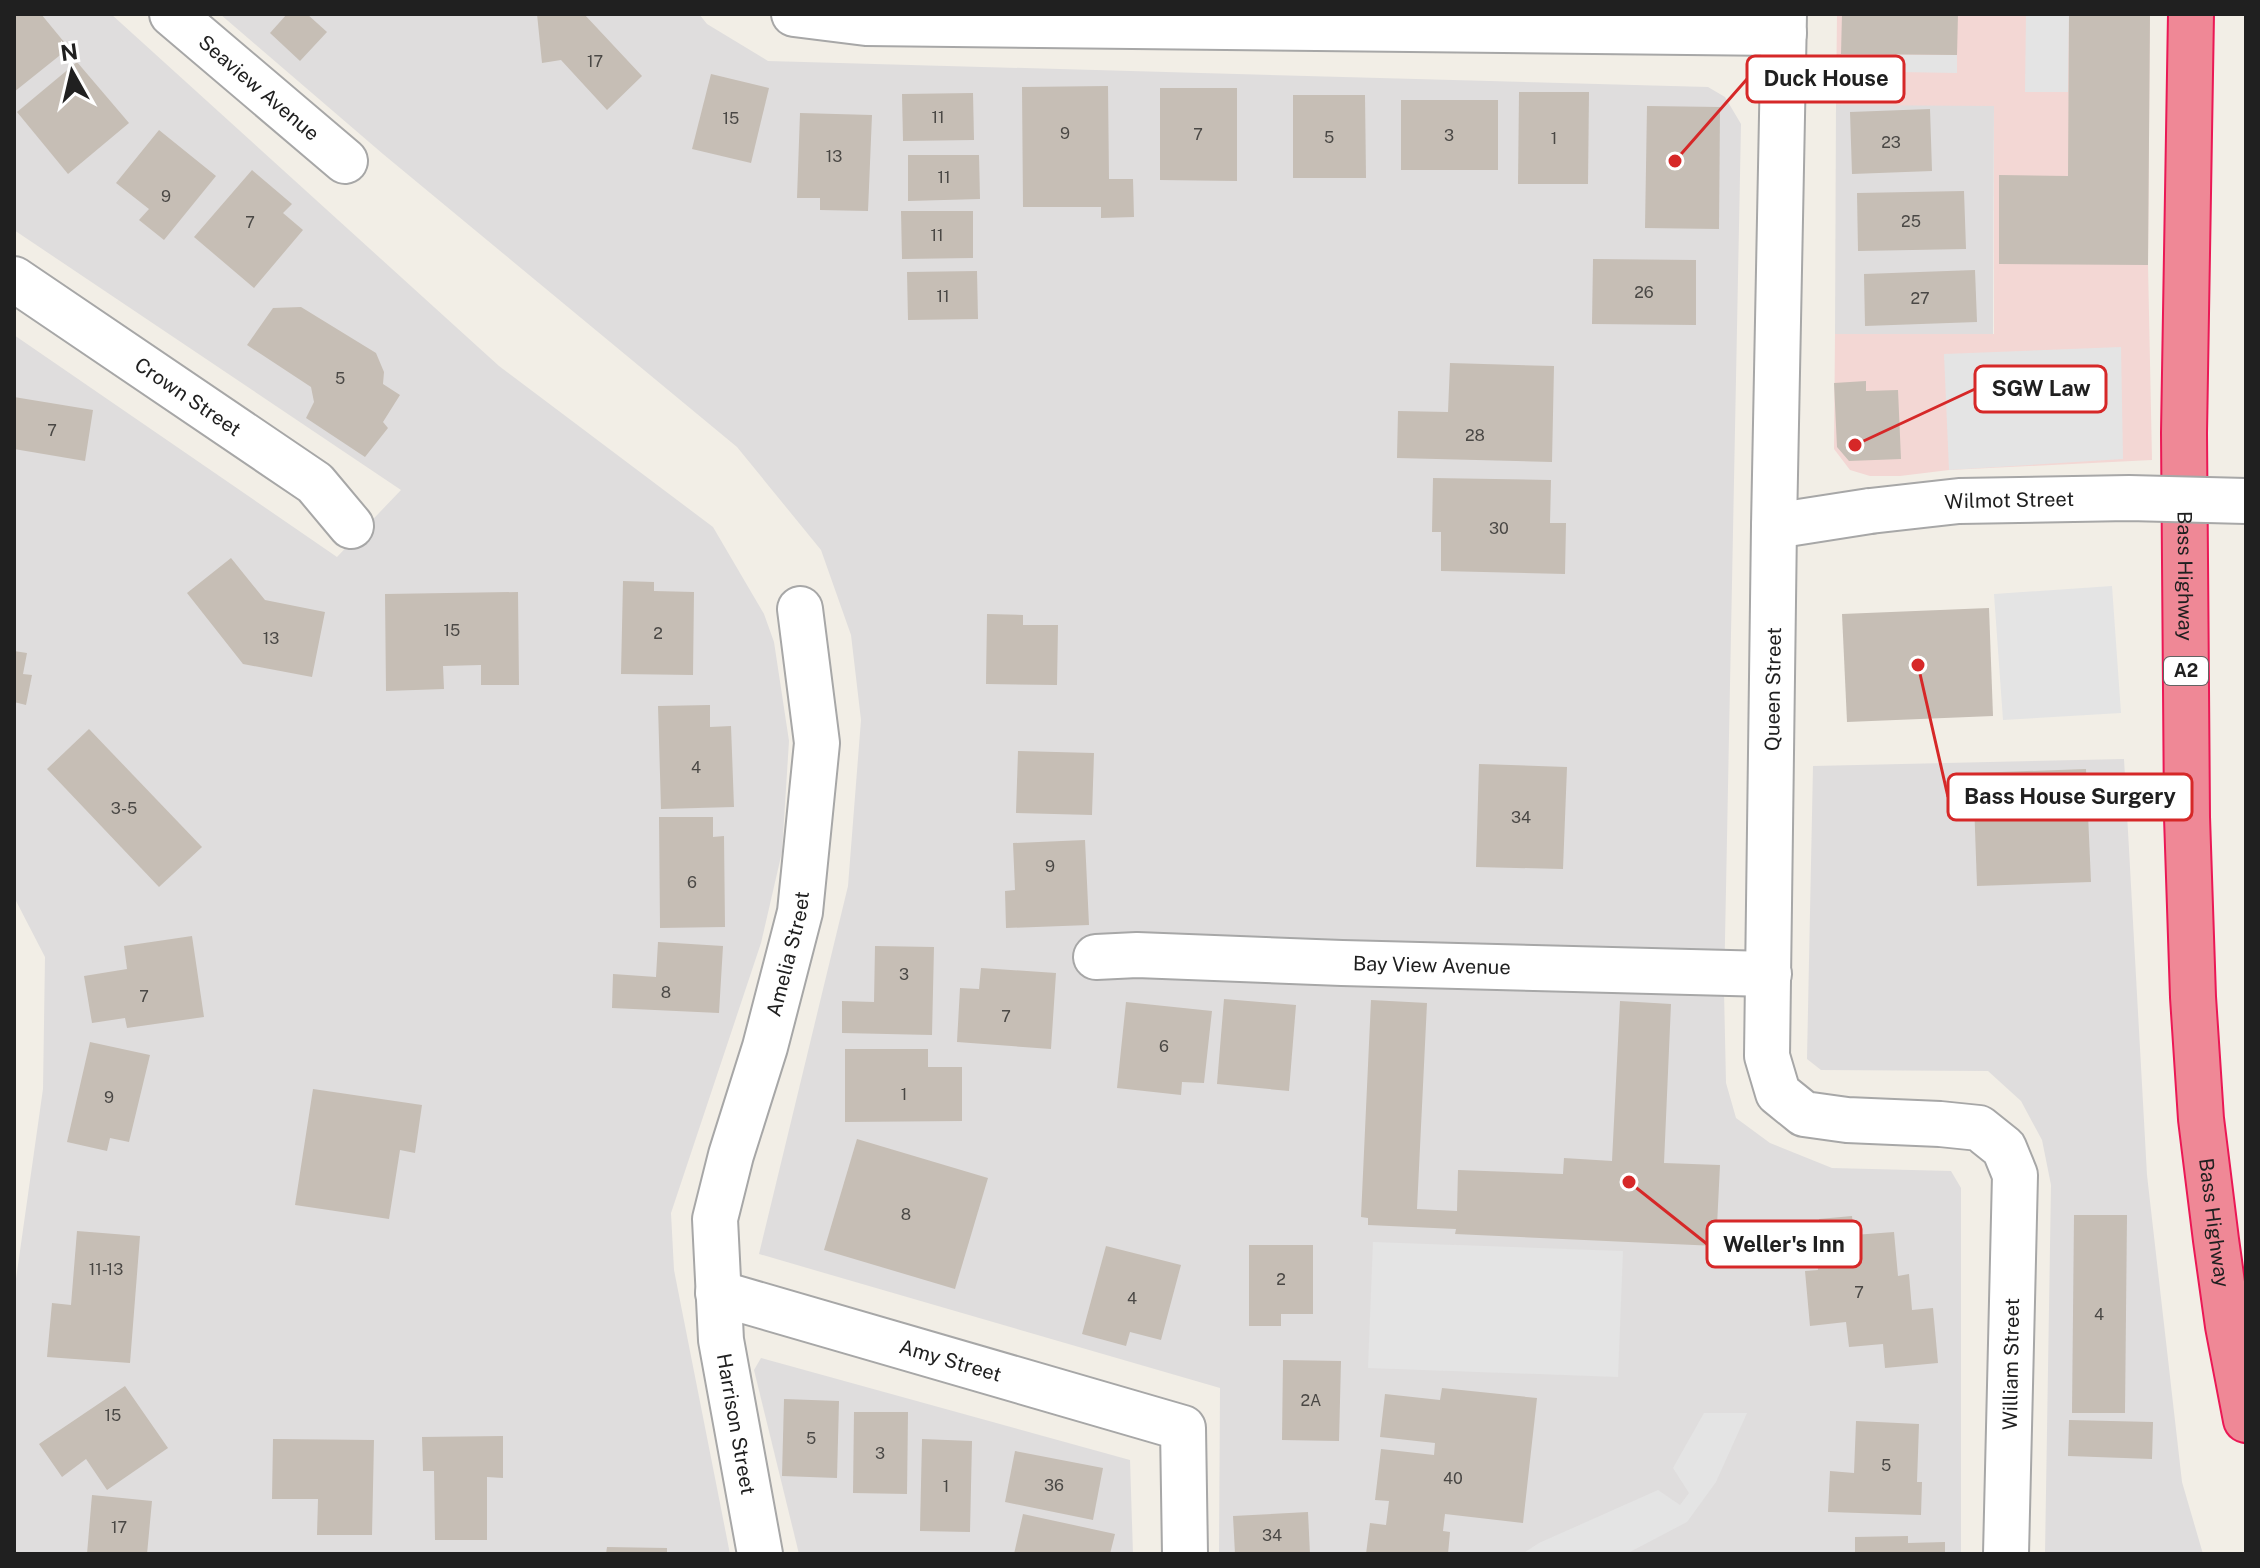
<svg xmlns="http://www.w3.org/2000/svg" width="2260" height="1568" font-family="'Public Sans',sans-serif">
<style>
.residential{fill:#dfdddd}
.commercial{fill:#f3d7d4}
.parking{fill:#e4e4e4}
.building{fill:#c6beb5}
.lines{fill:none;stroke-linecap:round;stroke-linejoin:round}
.minor-casing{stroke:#a7a7a7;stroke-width:48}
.highway-casing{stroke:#eb1855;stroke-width:48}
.minor{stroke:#fff;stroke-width:44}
.highway{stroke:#ef8896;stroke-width:44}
.minor-bridge-casing{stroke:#a7a7a7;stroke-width:48;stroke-linecap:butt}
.minor-bridge{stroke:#fff;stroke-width:44}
.labels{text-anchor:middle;stroke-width:7;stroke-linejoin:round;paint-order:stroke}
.number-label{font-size:16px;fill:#4a4845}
.shield{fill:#fff;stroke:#636363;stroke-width:2}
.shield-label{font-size:18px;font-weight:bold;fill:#202020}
.street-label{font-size:20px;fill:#202020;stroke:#fff}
.leader{fill:none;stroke:#d62828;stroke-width:3}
.callout-dot{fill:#d62828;stroke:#fff;stroke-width:3}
.callout{fill:#fff;stroke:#d62828;stroke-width:3}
.callout-label{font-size:22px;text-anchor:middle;font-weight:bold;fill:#202020}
</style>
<rect width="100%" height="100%" fill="#f2eee6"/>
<!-- residential -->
<g class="residential">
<path d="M14 14H111L499 366 713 527 764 614 774 642 789 741 782 852 761 943 671 1213 674 1270 730 1554H14V1293L43 1089 45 957 14 897V335L337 557 401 490 14 230Z"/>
<path d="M220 14H699L707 24 768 61 1708 87 1725 97 1741 124 1724 991 1726 1083 1736 1118 1770 1143 1832 1168 1951 1171 1961 1188V1554H1219L1220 1388 759 1254 848 886 861 720 851 635 821 550 737 447 383 154Z"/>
<path d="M1836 105H1994L1993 335 1835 334Z"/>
<path d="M2124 759 2147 1175 2182 1482 2203 1554H2045L2051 1185 2042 1140 2021 1101 1988 1071 1821 1070 1807 1059 1813 766Z"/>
<path d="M761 1358 1130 1460 1133 1554H799L754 1370Z"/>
</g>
<!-- commercial -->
<path class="commercial" d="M1837 14H2150L2148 265 2152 460 1949 470 1900 476H1870L1850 470 1834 449 1835 334H1994V106L1836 105Z"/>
<!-- parking -->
<g class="parking">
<path d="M2026 14H2069L2068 92H2025Z"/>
<path d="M1841 54 1957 55V73L1840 71Z"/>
<path d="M2121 347 2123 459 1949 470 1944 354Z"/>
<path d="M2112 586 2121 713 2003 720 1994 594Z"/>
<path d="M1373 1242 1623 1251 1618 1377 1368 1368Z"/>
<path d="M1704 1413H1747L1716 1482 1687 1522 1626 1554H1522L1539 1543 1658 1490 1680 1505 1689 1493 1673 1468Z"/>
</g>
<!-- building -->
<g class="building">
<path d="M14 14H41L69 48 14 92Z"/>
<path d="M287 14H307L327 32 300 61 270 33Z"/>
<path d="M537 14H584L642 76 607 110 561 60 542 63Z"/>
<path d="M1842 14H1958L1957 55 1841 54Z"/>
<path d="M2069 14H2150L2148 265 1999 264V175L2068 176Z"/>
<path d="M77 62 129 123 68 174 17 112Z"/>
<path d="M711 74 769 88 751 163 692 149Z"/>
<path d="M1108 86 1109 179H1133L1134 217 1101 218V207H1023L1022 87Z"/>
<path d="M1160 88H1237V181L1160 180Z"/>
<path d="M1519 92H1589L1588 184H1518Z"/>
<path d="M973 93 974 140 903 141 902 94Z"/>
<path d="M1293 95H1365L1366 178H1293Z"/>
<rect x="1401" y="100" width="97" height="70"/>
<path d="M1647 106 1720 107 1719 229 1645 228Z"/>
<path d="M1930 109 1932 171 1852 174 1850 112Z"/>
<path d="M800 113 872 115 868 211 820 210V198H797Z"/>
<path d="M159 130 216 176 164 240 139 220 149 209 116 183Z"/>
<path d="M908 155H979L980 199 908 201Z"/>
<path d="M252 170 292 204 283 213 303 230 254 288 194 237Z"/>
<path d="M1964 191 1966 249 1858 251 1857 193Z"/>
<path d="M901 211H973V258L902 259Z"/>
<path d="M1593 259 1696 260V325L1592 324Z"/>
<path d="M1975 270 1977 322 1865 326 1864 274Z"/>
<path d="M977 271 978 319 908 320 907 272Z"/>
<path d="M301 307 376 353 384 372 383 384 400 395 383 422 388 428 365 457 306 418 314 402 311 387 247 345 273 308Z"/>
<path d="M1450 363 1554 366 1552 462 1397 458 1398 411 1448 412Z"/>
<path d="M1866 381V391L1898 390 1901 459 1849 461 1837 447 1834 383Z"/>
<path d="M14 397 93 410 85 461 14 449Z"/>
<path d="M1433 478 1551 480 1550 523H1566L1565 574 1441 571V532H1432Z"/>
<path d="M231 558 265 600 325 612 312 677 243 664 187 593Z"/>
<path d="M623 581 654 582V591L694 592 693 675 621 674Z"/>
<path d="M518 592 519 685H481V665L443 666 444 689 386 691 385 594Z"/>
<path d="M1989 608 1993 716 1847 722 1842 614Z"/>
<path d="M987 614 1023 615V625H1058L1057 685 986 684Z"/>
<path d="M14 651 27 653 23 674 32 675 26 705 14 702Z"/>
<path d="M710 705V727L731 726 734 807 661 809 658 706Z"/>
<path d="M89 729 202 847 159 887 47 769Z"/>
<path d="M1018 751 1094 753 1092 815 1016 813Z"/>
<path d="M1479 764 1567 767 1563 869 1476 867Z"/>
<path d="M2086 769 2091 882 1977 886 1973 773Z"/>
<path d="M659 817H713V837L724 836 725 927 660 928Z"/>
<path d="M1085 840 1089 925 1006 928 1005 891 1015 890 1013 843Z"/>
<path d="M192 936 204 1017 127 1028 125 1018 92 1023 84 976 127 969 124 946Z"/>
<path d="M658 942 723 946 719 1013 612 1008 613 974 656 977Z"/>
<path d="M875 946 934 947 932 1035 842 1033V1001L874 1002Z"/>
<path d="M981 968 1056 973 1051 1049 957 1042 960 988 979 989Z"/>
<path d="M1224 999 1296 1005 1289 1091 1217 1084Z"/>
<path d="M1371 1000 1427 1003 1417 1209 1457 1211 1458 1170 1563 1174 1564 1158 1612 1161 1620 1001 1671 1004 1664 1163 1720 1165 1716 1246 1455 1234 1456 1229 1368 1225V1218L1361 1217Z"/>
<path d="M1126 1002 1212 1011 1204 1083 1182 1082 1181 1095 1117 1088Z"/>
<path d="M90 1042 150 1055 129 1142 110 1138 107 1151 67 1142Z"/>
<path d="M845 1049H928V1067H962V1121L845 1122Z"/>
<path d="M313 1089 422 1105 415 1153 400 1150 389 1219 295 1205Z"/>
<path d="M857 1139 988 1178 955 1289 824 1250Z"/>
<path d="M2074 1215H2127L2125 1413H2072Z"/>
<path d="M1852 1216 1854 1235 1894 1232 1898 1276 1909 1274 1912 1310 1933 1308 1938 1363 1885 1368 1883 1344 1849 1347 1846 1322 1810 1326 1805 1271 1818 1270 1815 1239 1821 1238 1819 1219Z"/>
<path d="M77 1231 140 1236 130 1363 47 1357 52 1303 71 1305Z"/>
<path d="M1249 1245H1313V1314H1281V1326H1249Z"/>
<path d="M1106 1246 1181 1265 1161 1340 1130 1332 1126 1346 1082 1334Z"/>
<path d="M1283 1360 1341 1361 1339 1441 1282 1440Z"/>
<path d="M125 1386 168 1448 107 1490 86 1459 62 1477 39 1444Z"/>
<path d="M1442 1388 1537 1398 1523 1523 1445 1514 1443 1531 1450 1532 1448 1554H1366L1370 1523 1386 1525 1389 1501 1375 1500 1381 1449 1434 1455 1435 1443 1380 1437 1385 1394 1440 1400Z"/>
<path d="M784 1399 839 1401 837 1478 782 1476Z"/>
<path d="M854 1412H908L907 1494 853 1493Z"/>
<path d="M2069 1420 2153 1422 2152 1459 2068 1456Z"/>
<path d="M1856 1421 1919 1424 1917 1482H1922L1921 1515 1828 1512 1830 1471 1854 1473Z"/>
<path d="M503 1436V1478L487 1477V1540H435L434 1471H423L422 1437Z"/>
<path d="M273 1439 374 1440 372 1535H317L318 1499H272Z"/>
<path d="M922 1439 972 1441 970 1532 920 1531Z"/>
<path d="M1015 1451 1103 1468 1093 1520 1005 1502Z"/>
<path d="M92 1495 152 1501 147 1554H87Z"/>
<path d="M1308 1512 1310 1554H1235L1233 1516Z"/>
<path d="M1023 1514 1115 1534 1110 1554H1014Z"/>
<path d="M1908 1536V1543L1945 1542V1554H1855V1537Z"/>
<path d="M607 1547 667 1548V1554H606Z"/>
</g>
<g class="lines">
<!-- minor casing -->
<g class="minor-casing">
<g id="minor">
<path id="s1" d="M172 14 345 161"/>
<path d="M794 14 866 23 1784 33"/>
<path d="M1784 14 1774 526 1767 1056 1778 1093 1804 1114 1847 1120 1940 1124 1979 1128 2004 1148 2015 1175 2006 1554"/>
<path id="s2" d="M14 279 315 483 351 526"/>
<path d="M1774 526 1870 511"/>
<path id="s3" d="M1096 957 1137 955 1342 963 1769 974"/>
<path id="s4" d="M718 1293 1183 1428 1185 1554"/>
<path id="s5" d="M760 1554 721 1340 715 1219 731 1155 765 1047 800 912 817 743 800 609"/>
</g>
</g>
<!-- highway casing -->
<g class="highway-casing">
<g id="highway">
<path id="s6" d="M2191 14 2184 433 2187 817 2193 997 2201 1119 2216 1240 2228 1326 2246 1420"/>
</g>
</g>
<!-- minor -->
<use href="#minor" class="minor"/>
<!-- highway -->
<use href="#highway" class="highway"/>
<!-- minor-bridge casing -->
<g class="minor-bridge-casing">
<g id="minor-bridge">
<path id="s7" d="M1870 511 1959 501 2129 498 2246 501"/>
</g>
</g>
<!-- minor-bridge -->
<use href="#minor-bridge" class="minor-bridge"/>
</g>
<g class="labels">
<!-- number labels -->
<g class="number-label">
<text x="595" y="67">17</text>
<text x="938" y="123">11</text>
<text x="731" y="124">15</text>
<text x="1065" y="139">9</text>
<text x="1198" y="140">7</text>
<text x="1449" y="141">3</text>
<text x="1329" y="143">5</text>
<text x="1554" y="144">1</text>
<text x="1891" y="148">23</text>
<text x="834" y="162">13</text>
<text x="944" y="183">11</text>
<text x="166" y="202">9</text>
<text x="1911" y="227">25</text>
<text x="250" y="228">7</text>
<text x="937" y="241">11</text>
<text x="1644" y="298">26</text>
<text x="943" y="302">11</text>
<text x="1920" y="304">27</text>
<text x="340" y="384">5</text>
<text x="52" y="436">7</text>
<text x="1475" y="441">28</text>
<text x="1499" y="534">30</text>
<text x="452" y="636">15</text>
<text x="658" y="639">2</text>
<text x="271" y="644">13</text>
<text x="696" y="773">4</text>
<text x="124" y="814">3-5</text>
<text x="1521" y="823">34</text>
<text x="1050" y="872">9</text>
<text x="692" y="888">6</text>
<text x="904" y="980">3</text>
<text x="666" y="998">8</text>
<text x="144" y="1002">7</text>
<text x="1006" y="1022">7</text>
<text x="1164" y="1052">6</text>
<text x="904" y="1100">1</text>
<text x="109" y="1103">9</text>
<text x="906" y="1220">8</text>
<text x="106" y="1275">11-13</text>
<text x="1281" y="1285">2</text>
<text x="1859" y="1298">7</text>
<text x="1132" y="1304">4</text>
<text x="2099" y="1320">4</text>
<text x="1311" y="1406">2A</text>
<text x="113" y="1421">15</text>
<text x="811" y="1444">5</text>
<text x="880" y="1459">3</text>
<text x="1886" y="1471">5</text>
<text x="1453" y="1484">40</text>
<text x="1054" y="1491">36</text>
<text x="946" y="1492">1</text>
<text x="119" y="1533">17</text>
<text x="1272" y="1541">34</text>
</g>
<!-- shield labels -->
<rect class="shield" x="2164" y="657" width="44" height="28" rx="6"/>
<g class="shield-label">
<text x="2186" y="677">A2</text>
</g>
<!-- street labels -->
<g class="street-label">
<text dy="7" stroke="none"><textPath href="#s1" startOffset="114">Seaview Avenue</textPath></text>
<text dy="7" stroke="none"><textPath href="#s2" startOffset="210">Crown Street</textPath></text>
<text dy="7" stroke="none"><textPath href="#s7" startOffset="140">Wilmot Street</textPath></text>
<text dy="7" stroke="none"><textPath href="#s6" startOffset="562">Bass Highway</textPath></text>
<text transform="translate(1773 689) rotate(-89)" y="7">Queen Street</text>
<text dy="7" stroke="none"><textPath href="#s5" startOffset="614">Amelia Street</textPath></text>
<text dy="7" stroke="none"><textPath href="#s3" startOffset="336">Bay View Avenue</textPath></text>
<text dy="7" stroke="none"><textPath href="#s6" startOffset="1210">Bass Highway</textPath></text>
<text dy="7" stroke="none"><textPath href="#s4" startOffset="242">Amy Street</textPath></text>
<text transform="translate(2011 1364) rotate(-89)" y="7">William Street</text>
<text transform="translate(736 1424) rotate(80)" y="7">Harrison Street</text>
</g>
</g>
<!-- callouts -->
<path class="leader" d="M1675 161L1747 79M1855 445L1975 389M1918 665L1948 797M1629 1182L1707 1244"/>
<g class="callout-dot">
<circle cx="1675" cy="161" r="8"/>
<circle cx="1855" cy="445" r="8"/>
<circle cx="1918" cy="665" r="8"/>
<circle cx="1629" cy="1182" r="8"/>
</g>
<g class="callout">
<rect x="1747" y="56" width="157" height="46" rx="8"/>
<rect x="1975" y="366" width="131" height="46" rx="8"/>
<rect x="1948" y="774" width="244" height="46" rx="8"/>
<rect x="1707" y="1221" width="154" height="46" rx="8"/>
</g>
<g class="callout-label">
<text x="1826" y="86">Duck House</text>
<text x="2041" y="396">SGW Law</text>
<text x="2070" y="804">Bass House Surgery</text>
<text x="1784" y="1252">Weller's Inn</text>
</g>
<!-- border -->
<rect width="2260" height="1568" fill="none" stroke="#202020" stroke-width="32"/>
<!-- north arrow -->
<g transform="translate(72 72) rotate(352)" stroke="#ffffff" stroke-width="6" paint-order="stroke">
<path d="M0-6L14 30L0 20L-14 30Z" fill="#202020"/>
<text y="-12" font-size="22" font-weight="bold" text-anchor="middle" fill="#202020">N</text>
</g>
</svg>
